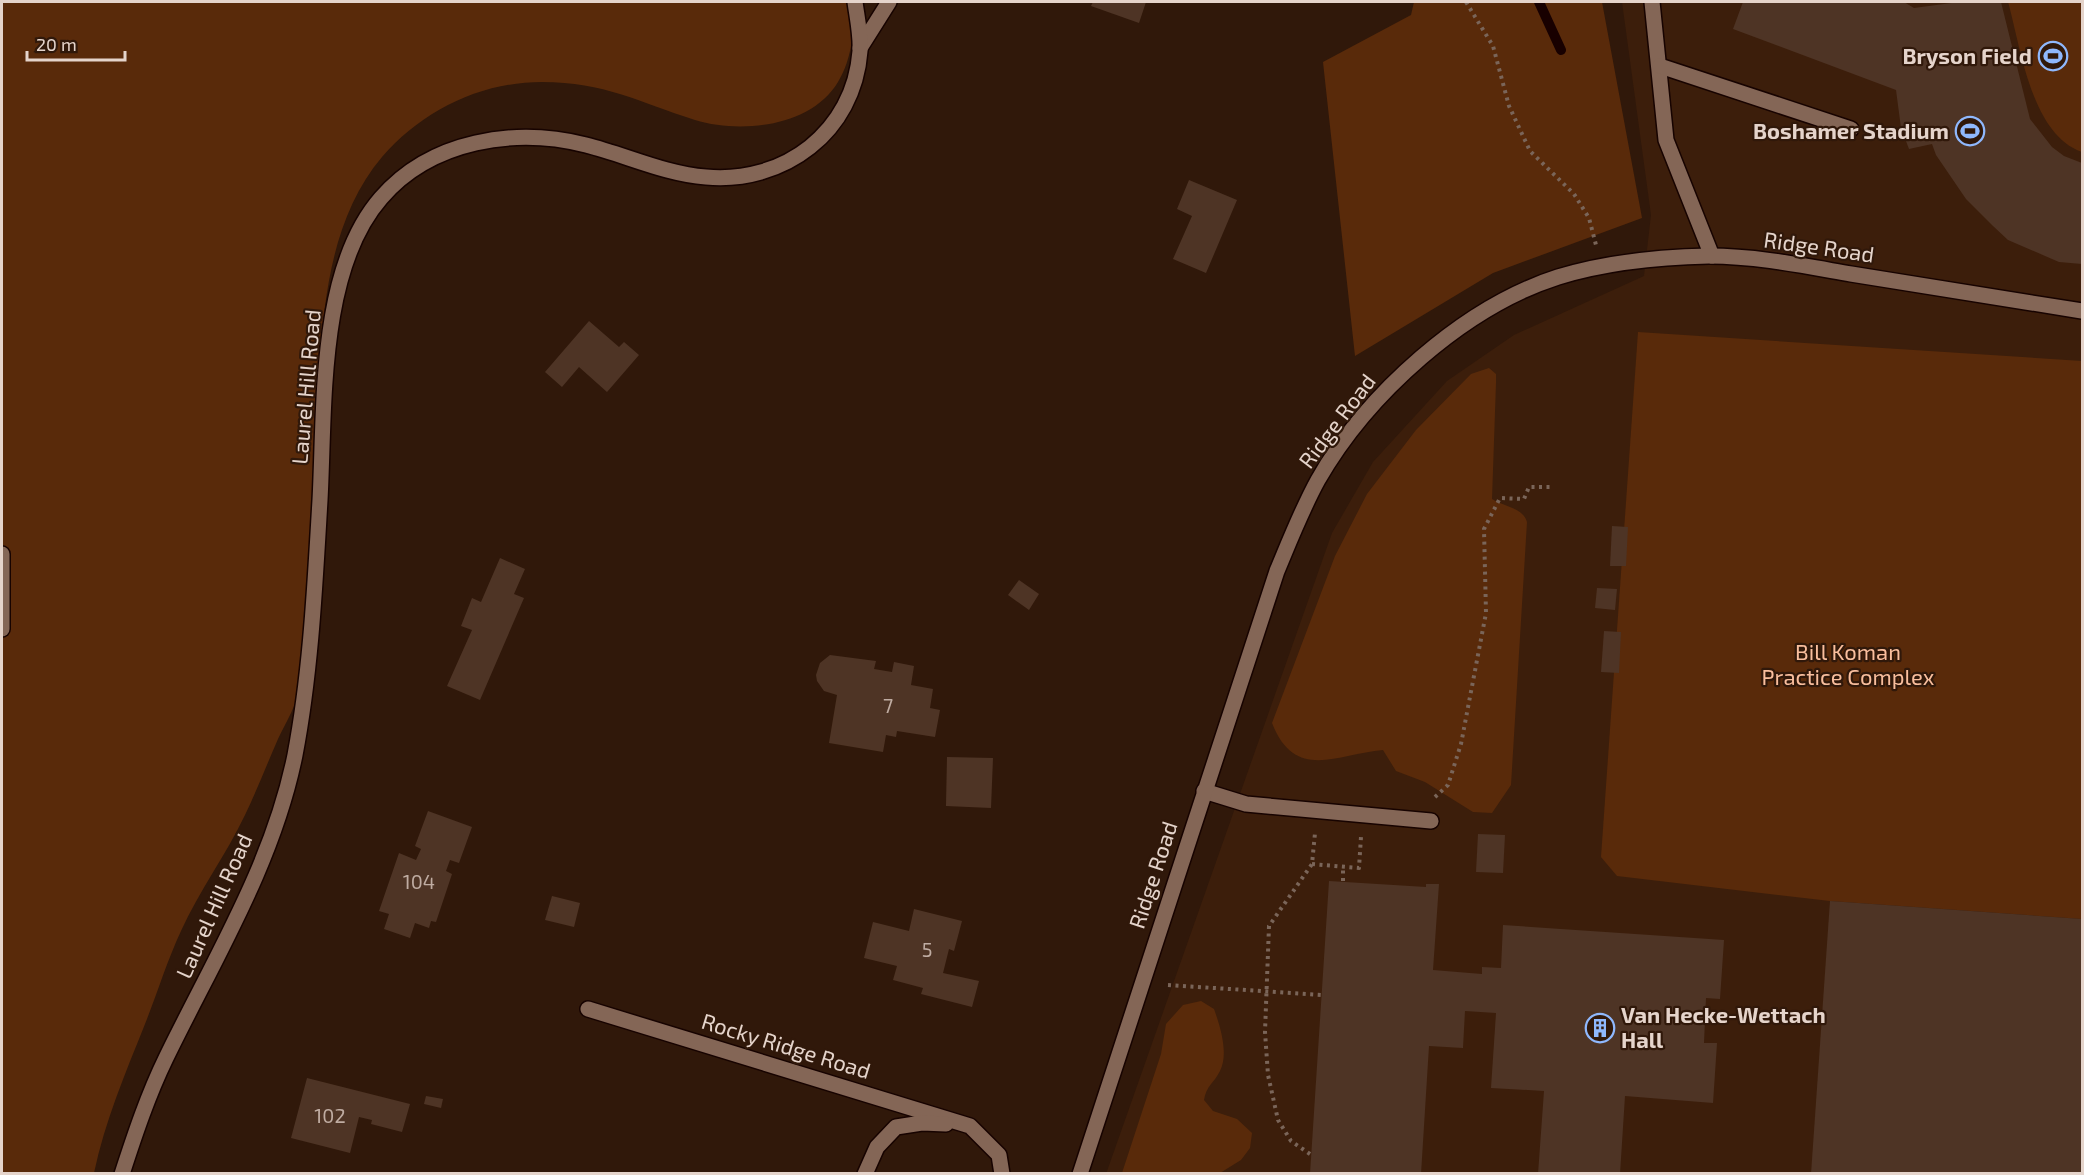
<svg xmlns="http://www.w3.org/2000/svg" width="2084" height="1175" font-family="'Exo 2',sans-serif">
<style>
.built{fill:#3c1e0b}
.green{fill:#592a0a}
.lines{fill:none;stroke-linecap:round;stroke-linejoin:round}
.stream{stroke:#180000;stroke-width:10}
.building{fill:#4e3425}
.lane-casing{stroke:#170300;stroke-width:18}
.street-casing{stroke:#170300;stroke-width:18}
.path{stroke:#7a6559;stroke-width:4;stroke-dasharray:3 4.5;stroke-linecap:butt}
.lane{stroke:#846656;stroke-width:15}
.street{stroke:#846656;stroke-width:15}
.labels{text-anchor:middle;stroke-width:4.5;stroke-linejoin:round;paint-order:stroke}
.number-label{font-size:20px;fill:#bfaca2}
.poi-label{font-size:22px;font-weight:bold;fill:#e5d4cb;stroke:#30180a;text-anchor:end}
.street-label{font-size:22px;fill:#e5d4cb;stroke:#30180a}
.park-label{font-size:22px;fill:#f9be9d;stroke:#30180a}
</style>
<rect width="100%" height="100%" fill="#30180a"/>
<!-- built -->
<path class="built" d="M1622 2H2082V1173L1106 1174 1332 533 1373 462 1447 381 1514 335 1644 276 1651 215Z"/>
<!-- green -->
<g class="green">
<path d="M2 2H854C854 29 853 57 838 82 811 127 741 134 695 120 638 102 605 82 542 82 480 82 422 111 382 157 313 238 321 370 316 469 313 540 309 614 300 685 298 703 286 722 278 739 267 764 257 790 245 815 226 855 199 891 181 931 167 961 157 994 145 1024 125 1074 105 1121 94 1173L2 1174Z"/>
<path d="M1414 2H1602L1642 218 1493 273 1355 356 1323 62 1411 15Z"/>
<path d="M2008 2H2082V152C2031 134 2021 48 2008 2Z"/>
<path d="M1638 332 2082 361V919L1830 901 1617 876 1601 857Z"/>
<path d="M1489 368 1496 374V383L1492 499C1505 507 1523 508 1527 522L1511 785 1492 813 1473 812 1425 782 1396 771 1383 750C1337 754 1295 782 1272 723L1335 556 1367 494 1416 430 1471 374Z"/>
<path d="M1201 1001 1214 1009C1220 1026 1229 1053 1220 1071 1214 1083 1206 1086 1204 1100L1213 1111 1237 1119 1252 1133 1250 1148 1241 1160 1220 1173H1122L1161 1054 1166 1024 1183 1005Z"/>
</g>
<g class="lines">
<!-- stream -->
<path class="stream" d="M1539 2 1561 50"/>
</g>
<!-- building -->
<g class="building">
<path d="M1093 2H1146L1139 23 1091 6Z"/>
<path d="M1743 2H1904L1914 8 1959 2H2001L2030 119 2052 147 2064 156 2082 163V264L2059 262 2008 240 1993 226 1966 199 1936 155 1932 144 1909 149 1901 128 1896 90 1733 29Z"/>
<path d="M1189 180 1237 200 1206 273 1173 259 1192 216 1177 209Z"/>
<path d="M589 321 619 347 624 342 639 355 607 392 579 367 562 387 545 372Z"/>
<path d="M1612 526 1628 527 1626 566H1610Z"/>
<path d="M500 558 525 569 514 594 524 598 480 700 447 686 472 630 461 626 472 598 481 602Z"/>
<path d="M1019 580 1039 594 1029 610 1008 595Z"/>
<path d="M1597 588 1617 589 1615 610 1595 608Z"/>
<path d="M1604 631 1621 632 1619 673 1601 672Z"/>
<path d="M830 655 876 661 874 669 892 672 894 662 914 666 911 685 933 689 930 708 940 710 935 737 897 731 896 737 886 735 883 752 829 743 837 695 824 691 817 681 816 675 820 663Z"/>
<path d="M947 757 993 758 991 808 946 806Z"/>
<path d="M428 811 472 827 459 863 450 860 446 871 452 874 436 922 431 921 429 928 415 923 410 938 384 929 389 914 379 911 399 853 416 860 421 849 415 846Z"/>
<path d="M1478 834 1505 835 1503 873 1476 872Z"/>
<path d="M1329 881 1426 887V884H1439L1433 970 1482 974V967L1501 968 1503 925 1724 940 1720 999 1706 998 1704 1043H1717L1713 1103 1625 1096 1620 1174H1538L1544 1091 1491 1088 1496 1013 1465 1011 1463 1048 1429 1046 1421 1174H1310Z"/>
<path d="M552 896 580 903 574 927 545 920Z"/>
<path d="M1830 901 2082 919V1174H1811Z"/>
<path d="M914 909 962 921 954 951 949 949 943 973 979 981 972 1007 921 994 923 988 893 980 897 966 864 958 873 922 909 931Z"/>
<path d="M307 1078 410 1104 402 1132 371 1124 372 1120 359 1117 350 1153 291 1138Z"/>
<path d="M426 1096 443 1099 441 1108 424 1104Z"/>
</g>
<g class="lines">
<!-- lane casing -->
<g class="lane-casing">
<g id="lane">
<path d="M1652 2 1666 140 1712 256"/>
<path d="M1660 66 1851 129"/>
<path d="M2 554V629"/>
<path d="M1204 791 1246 804 1431 821"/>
</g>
</g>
<!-- street casing -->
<g class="street-casing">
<g id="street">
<path d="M860 48 889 2"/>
<path d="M588 1009 970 1126 999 1155 1002 1174"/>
<path d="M122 1174C135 1134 148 1095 166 1058 214 959 273 864 295 755 311 671 315 584 320 500 325 408 318 270 381 198 431 140 515 127 586 145 626 155 665 174 706 177 784 184 854 132 860 51 861 35 857 17 855 2"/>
<path d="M865 1174 877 1147 896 1127 922 1123 946 1124"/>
<path d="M1080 1174 1277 571C1290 540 1302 509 1318 480 1367 394 1464 307 1558 277 1607 262 1658 257 1709 256 1757 256 1805 266 1851 274 1928 286 2005 298 2082 311"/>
</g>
</g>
<!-- path -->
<g class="path">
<path d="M1466 2 1493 46 1509 106 1530 151 1574 194 1589 218 1596 245"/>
<path d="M1435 797 1448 785 1461 744 1486 613 1484 529 1500 498 1524 499 1529 487H1552"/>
<path d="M1312 864 1359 868 1361 837"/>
<path d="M1343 881V866"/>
<path d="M1168 985 1322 995"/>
<path d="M1310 1154 1291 1141 1278 1120 1268 1075 1265 1032 1269 926 1312 864 1315 833"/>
</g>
<!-- lane -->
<use href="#lane" class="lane"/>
<!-- street -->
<use href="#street" class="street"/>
</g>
<!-- icons -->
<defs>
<g id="stadium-ring" transform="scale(1.5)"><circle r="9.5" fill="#30180a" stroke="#8fb8fd" stroke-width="1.5"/><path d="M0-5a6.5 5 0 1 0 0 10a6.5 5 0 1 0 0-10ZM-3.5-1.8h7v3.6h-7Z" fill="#8fb8fd"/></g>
<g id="building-ring" transform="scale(1.5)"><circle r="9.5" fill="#30180a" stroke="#8fb8fd" stroke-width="1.5"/><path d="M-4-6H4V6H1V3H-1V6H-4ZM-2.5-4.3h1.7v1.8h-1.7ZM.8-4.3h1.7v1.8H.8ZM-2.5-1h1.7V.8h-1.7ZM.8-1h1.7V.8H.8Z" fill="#8fb8fd"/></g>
</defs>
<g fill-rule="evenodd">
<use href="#stadium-ring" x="2053" y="56"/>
<use href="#stadium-ring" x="1970" y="131"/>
<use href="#building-ring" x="1600" y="1028"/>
</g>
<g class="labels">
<!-- number labels -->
<g class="number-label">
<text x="888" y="713">7</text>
<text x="419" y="889">104</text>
<text x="927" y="957">5</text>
<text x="330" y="1123">102</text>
</g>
<!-- poi labels -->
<g class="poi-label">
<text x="2032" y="64">Bryson Field</text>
<text x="1949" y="139">Boshamer Stadium</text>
<text x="1621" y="1023" text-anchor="start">Van Hecke-Wettach<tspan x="1621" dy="25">Hall</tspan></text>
</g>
<!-- street labels -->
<g class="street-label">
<text transform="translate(1819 247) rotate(8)" y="8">Ridge Road</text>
<text transform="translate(306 387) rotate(-85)" y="8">Laurel Hill Road</text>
<text transform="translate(1337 421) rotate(-53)" y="8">Ridge Road</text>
<text transform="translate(1153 875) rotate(-72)" y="8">Ridge Road</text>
<text transform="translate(214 906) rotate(-66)" y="8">Laurel Hill Road</text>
<text transform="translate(786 1046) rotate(17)" y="8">Rocky Ridge Road</text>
</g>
<!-- park labels -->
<g class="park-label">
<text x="1848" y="660">Bill Koman<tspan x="1848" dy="25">Practice Complex</tspan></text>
</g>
</g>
<!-- border -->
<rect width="2084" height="1175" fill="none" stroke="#e5d4cb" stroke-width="6"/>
<!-- scale -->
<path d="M27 51v9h98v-9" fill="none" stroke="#e5d4cb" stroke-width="3"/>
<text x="36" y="51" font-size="18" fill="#e5d4cb" stroke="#30180a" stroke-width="4.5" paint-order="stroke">20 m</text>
</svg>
